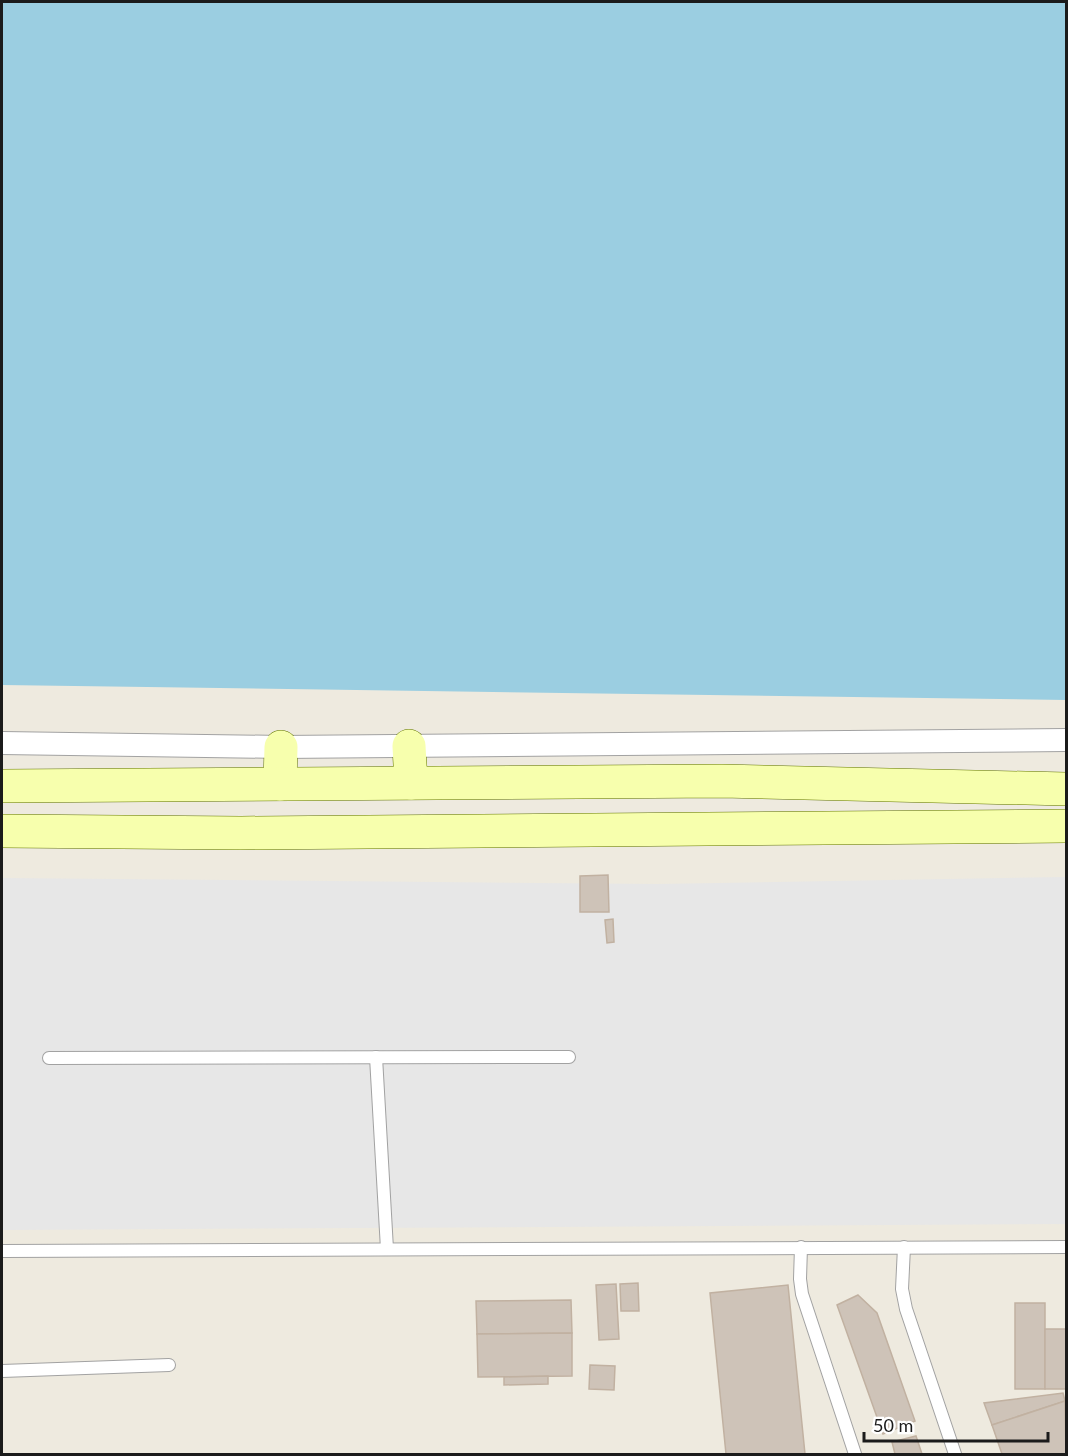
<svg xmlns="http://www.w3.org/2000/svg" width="1068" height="1456" font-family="Lato,sans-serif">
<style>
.parking{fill:#e7e7e7}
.water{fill:#9bcee1}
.building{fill:#cec3b8;stroke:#c1b1a1;stroke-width:1.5}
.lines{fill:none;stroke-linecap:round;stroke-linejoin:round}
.lane-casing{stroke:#a2a2a2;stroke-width:14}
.street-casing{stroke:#a2a2a2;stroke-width:24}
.secondary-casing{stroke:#627500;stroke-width:34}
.lane{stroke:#fff;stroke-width:12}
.street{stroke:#fff;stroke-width:22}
.secondary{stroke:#f7ffad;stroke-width:33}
</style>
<rect width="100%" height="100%" fill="#eeeadf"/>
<!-- parking -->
<path class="parking" d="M1066 877V1224L2 1230V878L657 884Z"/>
<!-- water -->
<path class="water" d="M2 2H1066V700L2 685Z"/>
<!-- building -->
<g class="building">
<path d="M608 875 609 912H580V876Z"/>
<path d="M613 919 614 942 607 943 605 920Z"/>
<path d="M638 1283 639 1311H621L620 1284Z"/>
<path d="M616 1284 619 1339 599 1340 596 1285Z"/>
<path d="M788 1285 805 1454H726L710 1293Z"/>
<path d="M858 1295 877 1313 915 1421 883 1434 837 1305Z"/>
<path d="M571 1300 572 1333 477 1334 476 1301Z"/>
<rect x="1015" y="1303" width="30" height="86"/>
<rect x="1045" y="1329" width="21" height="60"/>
<path d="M572 1333V1376L478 1377 477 1334Z"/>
<path d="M590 1365 615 1366 614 1390 589 1389Z"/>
<path d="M548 1376V1384L504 1385V1377Z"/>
<path d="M1063 1393 1065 1401 992 1425 984 1403Z"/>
<path d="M1065 1401 1066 1454H1002L992 1425Z"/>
<path d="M916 1436 922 1454H895L892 1442Z"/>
</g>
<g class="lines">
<!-- lane casing -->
<g class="lane-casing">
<g id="lane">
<path d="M376 1057 387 1249"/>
<path d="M49 1058 569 1057"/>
<path d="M801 1247 800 1279 802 1294 855 1454"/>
<path d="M904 1247 902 1289 906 1309 955 1454"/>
<path d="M2 1251 1066 1247"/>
<path d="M2 1371 169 1365"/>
</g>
</g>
<!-- street casing -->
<g class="street-casing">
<path id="street" d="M2 743 281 747 1066 740"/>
</g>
<!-- secondary casing -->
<g class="secondary-casing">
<g id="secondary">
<path d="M409 746 411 783"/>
<path d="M280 784 281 747"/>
<path d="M2 786 722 781 1066 789"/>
<path d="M2 831 241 833 1066 826"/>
</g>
</g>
<!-- lane -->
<use href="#lane" class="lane"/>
<!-- street -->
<use href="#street" class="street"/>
<!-- secondary -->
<use href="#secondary" class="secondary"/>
</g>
<!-- border -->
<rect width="1068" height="1456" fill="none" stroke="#1b1b1b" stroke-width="6"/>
<!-- scale -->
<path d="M864 1432v9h184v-9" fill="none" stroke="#1b1b1b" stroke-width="3"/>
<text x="873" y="1432" font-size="18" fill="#1b1b1b" stroke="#ffffff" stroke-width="4.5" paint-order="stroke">50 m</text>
</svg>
